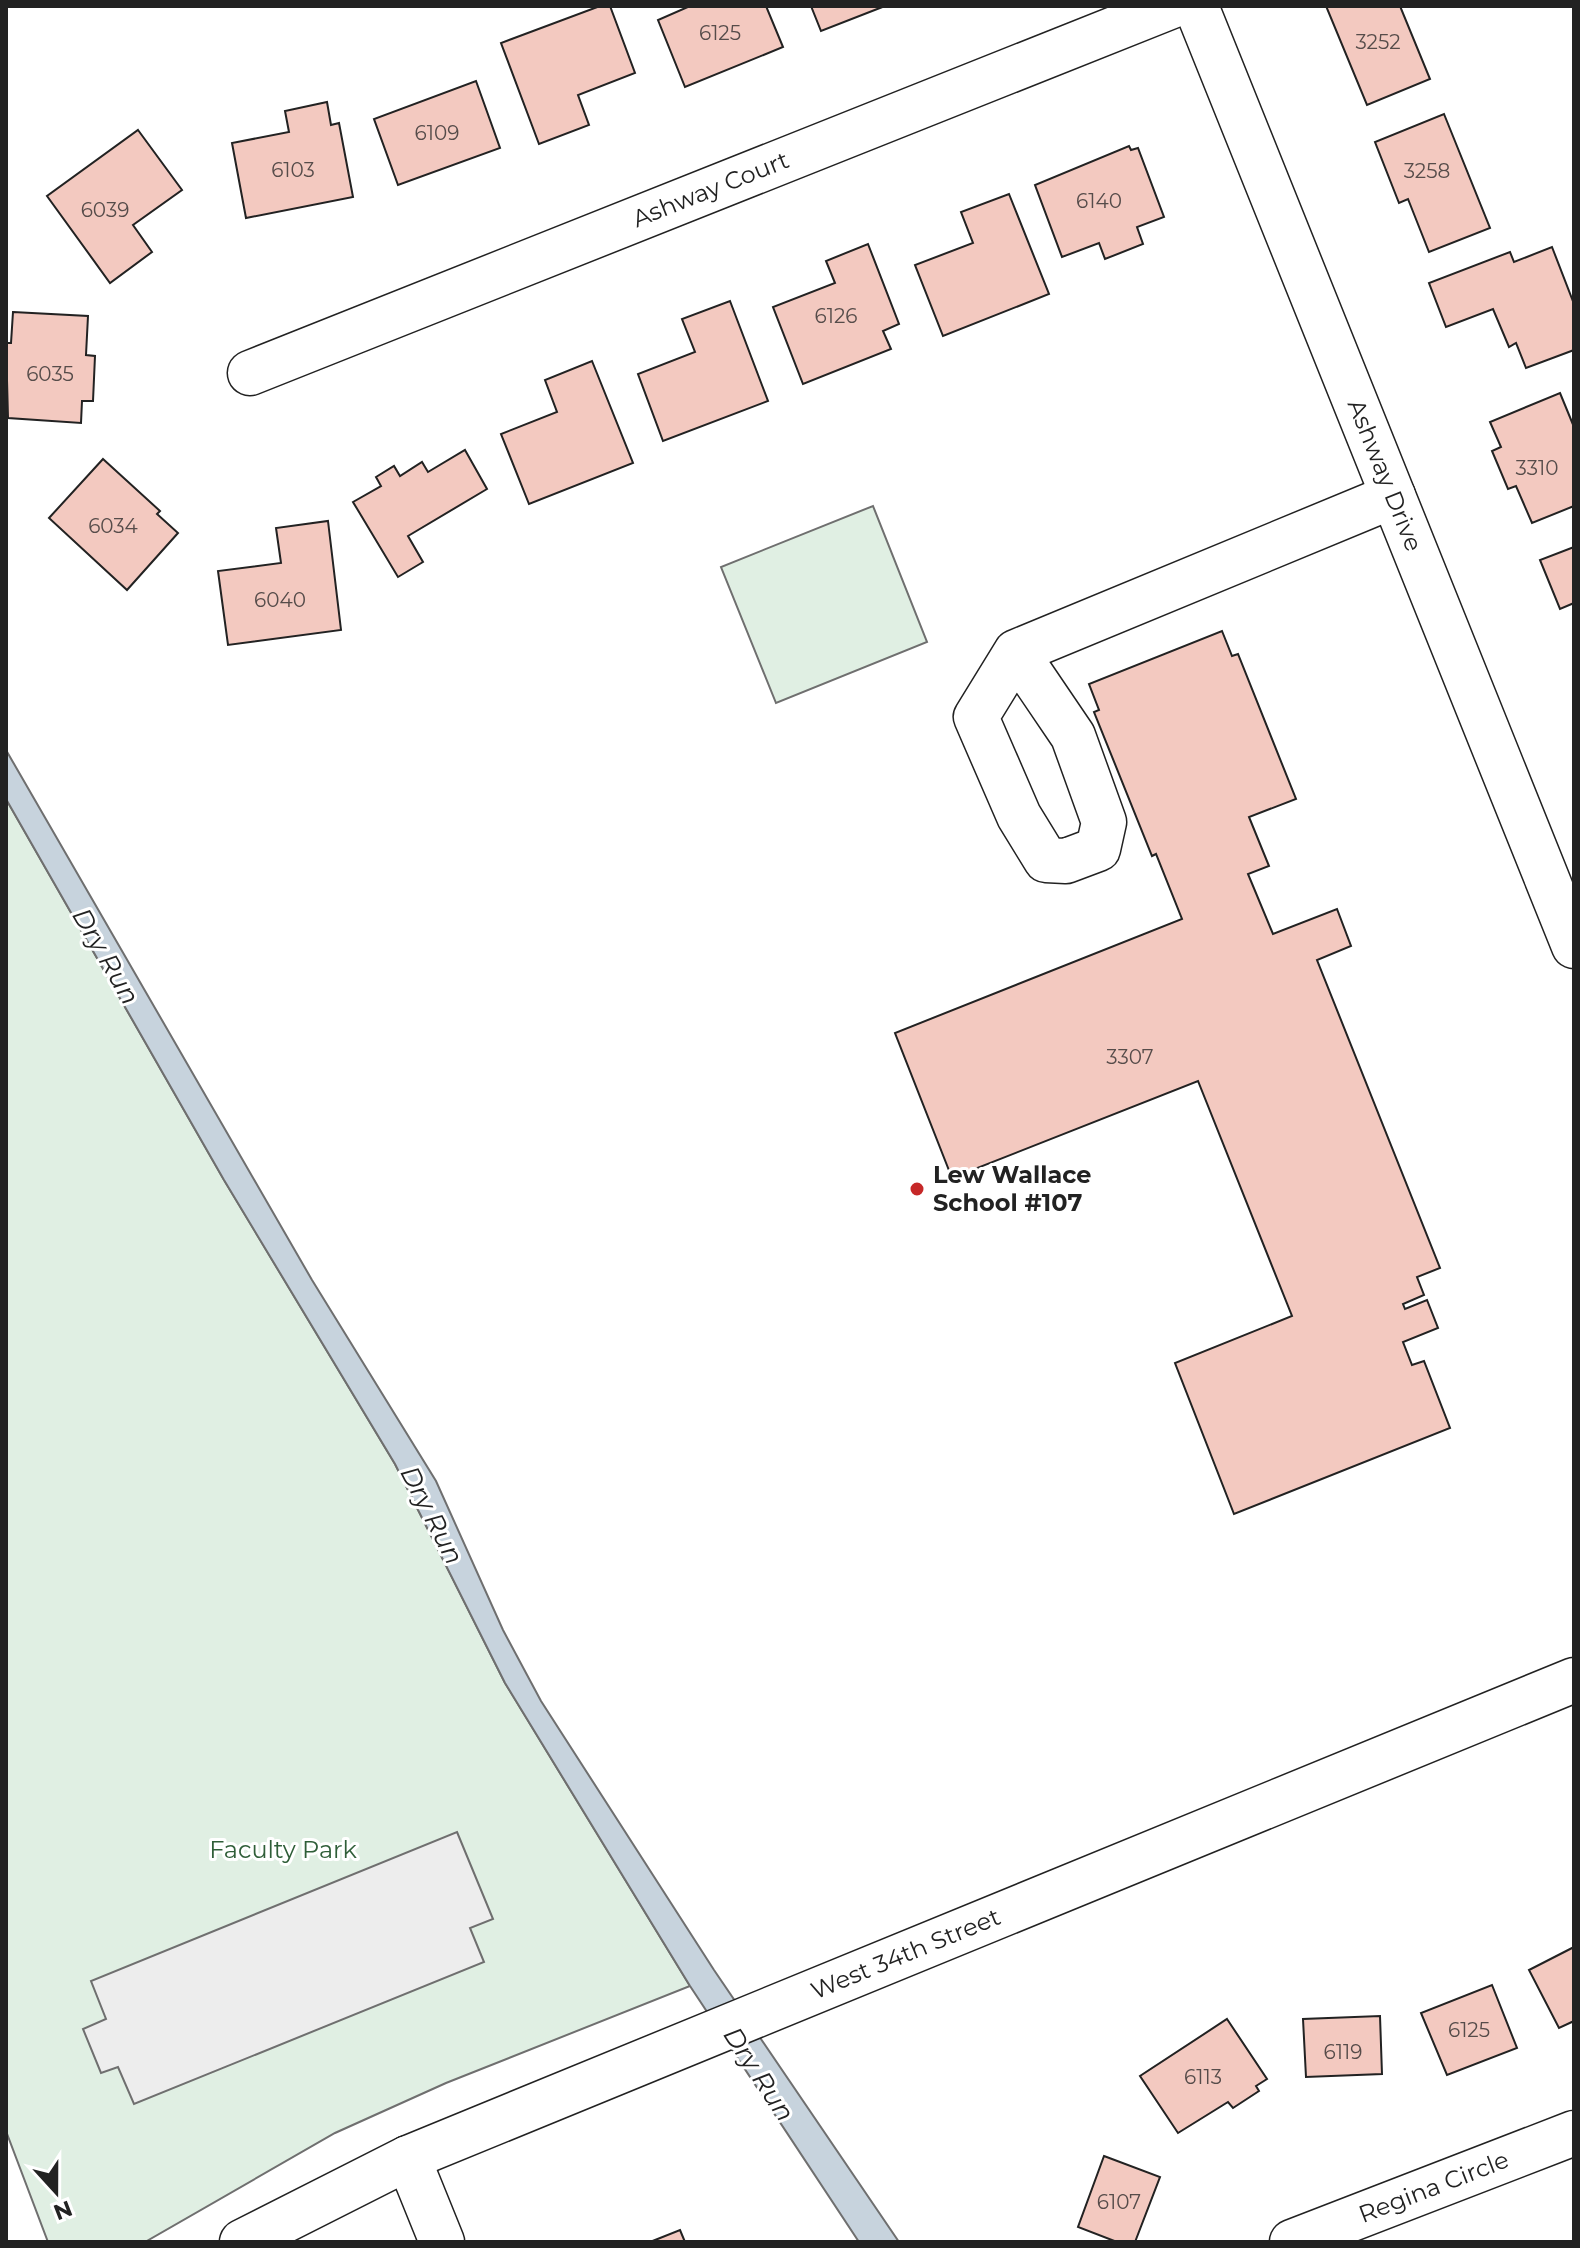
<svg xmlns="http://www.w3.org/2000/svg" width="1580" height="2248" font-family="Montserrat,sans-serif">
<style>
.green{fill:#e0efe3;stroke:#6f6f6f;stroke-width:2}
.parking{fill:#ededed;stroke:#6f6f6f;stroke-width:2}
.water{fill:#c7d3dd;stroke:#6f6f6f;stroke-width:2}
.building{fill:#f3c9c0;stroke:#222;stroke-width:2}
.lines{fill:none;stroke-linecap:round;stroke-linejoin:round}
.minor-casing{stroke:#222;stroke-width:47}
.minor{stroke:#fff;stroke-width:44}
.poi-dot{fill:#c62828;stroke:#fff;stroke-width:3}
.labels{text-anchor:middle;stroke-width:6;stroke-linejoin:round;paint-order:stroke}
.number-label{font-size:20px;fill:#564c4a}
.street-label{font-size:24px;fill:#222;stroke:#fff}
.poi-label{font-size:24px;font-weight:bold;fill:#222;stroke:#fff;text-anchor:start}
.park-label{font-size:24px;fill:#2f5e38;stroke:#fff}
.water-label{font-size:26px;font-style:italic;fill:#222;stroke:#fff}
</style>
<rect width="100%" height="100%" fill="#fff"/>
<!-- green -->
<g class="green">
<path d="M873 506 927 642 776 703 721 567Z"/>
<path d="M6 799 224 1180 395 1464 505 1683 690 1986 446 2083 335 2133 145 2242H48L6 2131Z"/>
</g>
<!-- parking -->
<path class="parking" d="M457 1832 493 1919 470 1928 484 1962 134 2104 118 2067 101 2073 83 2029 106 2019 91 1981Z"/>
<!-- water -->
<path class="water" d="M6 750 312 1280 436 1481 503 1630 541 1701 714 1970 899 2242H859L690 1986 505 1683 395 1464 224 1180 6 799Z"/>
<!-- building -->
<g class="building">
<path d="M600 6H610L635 73 578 95 589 125 539 144 501 43Z"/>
<path d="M690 6H766L783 47 685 87 658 20Z"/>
<path d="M811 6H885L821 31Z"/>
<path d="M1326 6H1400L1430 79 1367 105Z"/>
<path d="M476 81 500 148 398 185 374 119Z"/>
<path d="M327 102 331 125 339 123 353 197 246 218 232 143 289 132 285 111Z"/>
<path d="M1444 114 1490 228 1429 252 1408 199 1399 203 1375 142Z"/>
<path d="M138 130 182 190 133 225 152 252 110 283 47 196Z"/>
<path d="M1129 146 1131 150 1138 148 1164 217 1137 227 1143 244 1105 259 1099 243 1062 257 1035 185Z"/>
<path d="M1009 194 1049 294 943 336 915 265 973 243 961 212Z"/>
<path d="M868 244 899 324 883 331 891 349 803 384 773 307 835 283 826 261Z"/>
<path d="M1552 247 1574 304V350L1526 368 1516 343 1509 347 1493 309 1446 327 1429 283 1510 252 1514 262Z"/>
<path d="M730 301 768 401 663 441 638 374 695 352 682 319Z"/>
<path d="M13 312 88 316 86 355 95 356 93 401H82L81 423 8 418 6 343H11Z"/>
<path d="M592 361 633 463 529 504 501 434 557 412 545 380Z"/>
<path d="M1560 393 1574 427V506L1532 523 1516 486 1508 489 1492 451 1501 447 1490 422Z"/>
<path d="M465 450 487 489 408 536 423 562 398 577 353 502 381 486 376 477 394 466 400 476 422 462 428 472Z"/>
<path d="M103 459 160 511 157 514 178 533 127 590 49 518Z"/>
<path d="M328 521 341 630 228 645 218 571 281 563 276 528Z"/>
<path d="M1574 547V603L1560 609 1540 560Z"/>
<path d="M1222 631 1232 656 1238 654 1296 799 1249 817 1269 866 1248 874 1273 934 1337 909 1351 946 1317 960 1440 1268 1417 1277 1424 1295 1403 1304 1405 1309 1427 1300 1438 1328 1403 1342 1412 1365 1424 1361 1450 1428 1234 1514 1175 1363 1292 1316 1198 1081 952 1178 895 1033 1182 919 1156 854 1152 856 1094 712 1099 710 1089 684Z"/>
<path d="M1574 1947V2021L1559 2028 1529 1970Z"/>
<path d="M1492 1985 1517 2048 1447 2075 1421 2013Z"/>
<path d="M1380 2016 1382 2074 1306 2077 1303 2019Z"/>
<path d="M1227 2019 1267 2079 1256 2086 1259 2091 1233 2108 1228 2102 1178 2133 1140 2076Z"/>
<path d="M1104 2156 1160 2177 1135 2242H1117L1078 2227Z"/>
<path d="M680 2230 685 2242H650Z"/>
</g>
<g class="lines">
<!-- minor casing -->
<g class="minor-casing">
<g id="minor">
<path id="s1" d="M1196 6 1574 946"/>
<path id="s2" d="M250 373 1172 6"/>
<path d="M1016 652 1073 736 1104 822 1098 849 1066 861 1046 860 1019 816 976 717 1016 652 1393 496"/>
<path d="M408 2158 442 2242"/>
<path id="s3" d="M242 2242 408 2158 1574 1680"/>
<path id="s4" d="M1292 2242 1574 2133"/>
</g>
</g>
<!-- minor -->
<use href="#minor" class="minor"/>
</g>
<!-- markers -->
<circle class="poi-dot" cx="917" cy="1189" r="8"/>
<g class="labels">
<!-- number labels -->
<g class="number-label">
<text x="720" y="40">6125</text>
<text x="1378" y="49">3252</text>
<text x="437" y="140">6109</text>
<text x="293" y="177">6103</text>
<text x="1427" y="178">3258</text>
<text x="1099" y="208">6140</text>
<text x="105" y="217">6039</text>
<text x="836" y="323">6126</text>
<text x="50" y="381">6035</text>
<text x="1537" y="475">3310</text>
<text x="113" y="533">6034</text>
<text x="280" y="607">6040</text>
<text x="1130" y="1064">3307</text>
<text x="1469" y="2037">6125</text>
<text x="1343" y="2059">6119</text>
<text x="1203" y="2084">6113</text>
<text x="1119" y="2209">6107</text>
</g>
<!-- street labels -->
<g class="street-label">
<text dy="8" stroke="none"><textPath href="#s2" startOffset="496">Ashway Court</textPath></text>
<text dy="8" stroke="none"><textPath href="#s1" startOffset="506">Ashway Drive</textPath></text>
<text dy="8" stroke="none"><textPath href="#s3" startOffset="724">West 34th Street</textPath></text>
<text dy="8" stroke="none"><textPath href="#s4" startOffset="152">Regina Circle</textPath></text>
</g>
<!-- poi labels -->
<g class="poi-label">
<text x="933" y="1183">Lew Wallace<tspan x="933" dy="28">School #107</tspan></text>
</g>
<!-- park labels -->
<g class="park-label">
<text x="283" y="1858">Faculty Park</text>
</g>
<!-- water labels -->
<g class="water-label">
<text transform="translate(106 956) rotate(60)" y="9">Dry Run</text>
<text transform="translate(432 1515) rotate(63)" y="9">Dry Run</text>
<text transform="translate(759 2074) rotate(57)" y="9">Dry Run</text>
</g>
</g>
<!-- border -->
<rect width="1580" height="2248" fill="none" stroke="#222222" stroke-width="16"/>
<!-- north arrow -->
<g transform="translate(56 2192) rotate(159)" stroke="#ffffff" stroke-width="6" paint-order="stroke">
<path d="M0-6L14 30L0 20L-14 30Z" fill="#222222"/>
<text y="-12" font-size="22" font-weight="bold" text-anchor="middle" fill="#222222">N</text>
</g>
</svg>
